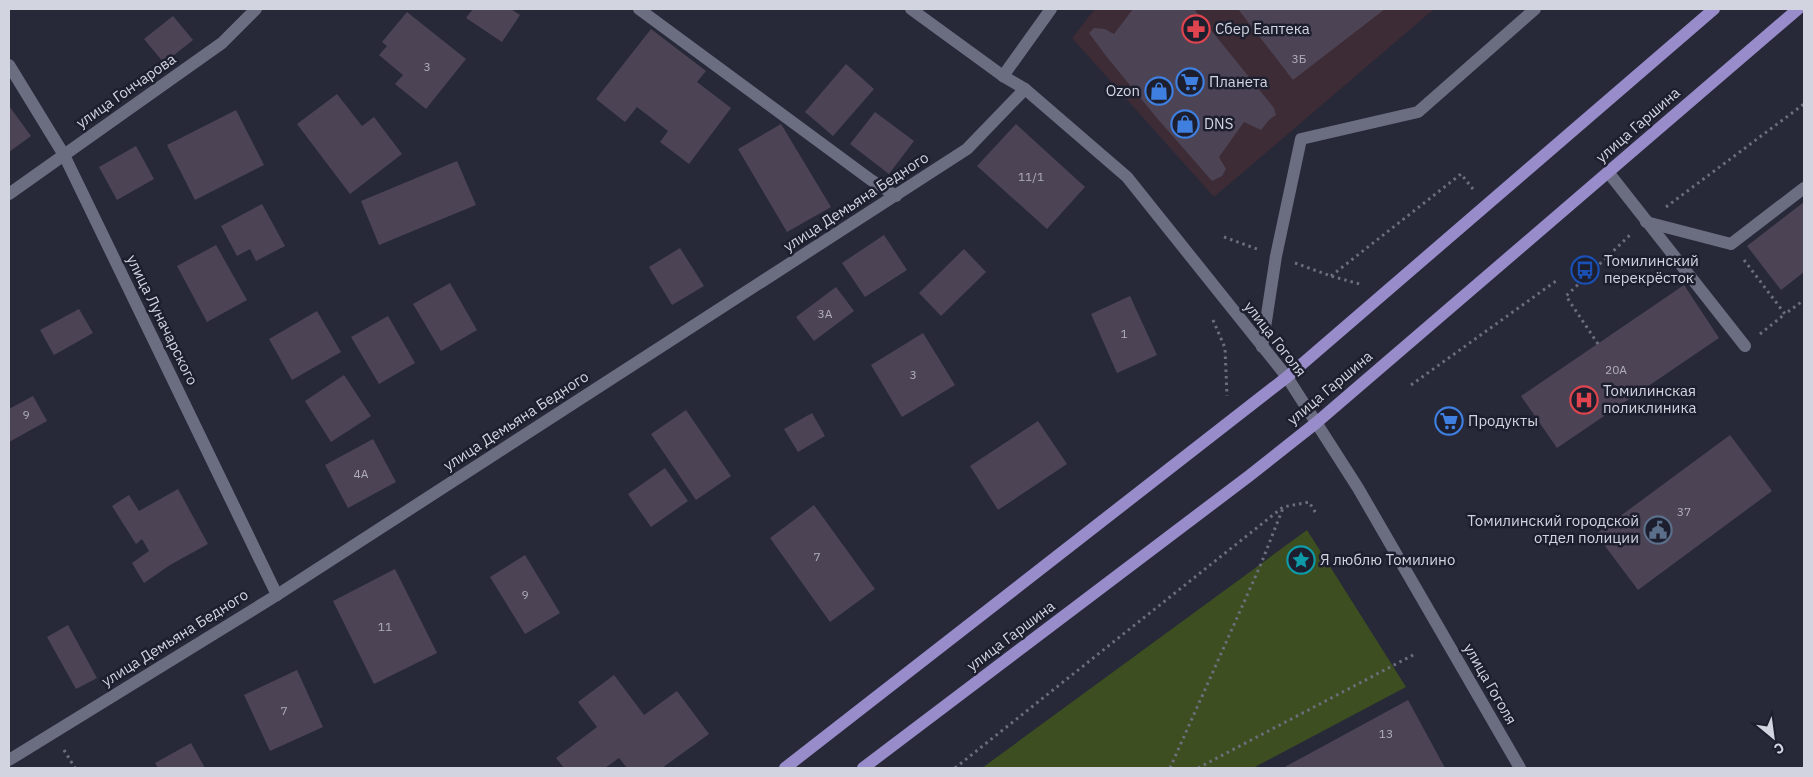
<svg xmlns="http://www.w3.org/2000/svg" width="1813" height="777" font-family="'IBM Plex Sans',sans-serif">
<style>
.commercial{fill:#3d2c35}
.green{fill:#3d4e21}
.building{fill:#4c4354}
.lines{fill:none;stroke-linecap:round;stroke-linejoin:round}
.path{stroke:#6c6e7c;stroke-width:3;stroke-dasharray:2.5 4;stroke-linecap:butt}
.minor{stroke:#6b6e81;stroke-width:12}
.major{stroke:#988cca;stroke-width:12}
.labels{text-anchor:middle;stroke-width:5;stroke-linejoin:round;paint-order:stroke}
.number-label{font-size:12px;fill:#b0b0bc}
.poi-label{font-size:15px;fill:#d2d4df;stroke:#1d1f2f;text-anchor:start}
.street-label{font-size:15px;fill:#d2d4df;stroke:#1d1f2f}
</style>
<rect width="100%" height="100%" fill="#272939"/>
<!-- commercial -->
<path class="commercial" d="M1095 9H1434L1214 197 1072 38Z"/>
<!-- green -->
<path class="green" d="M1307 530 1406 687 1253 768H982Z"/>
<!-- building -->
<g class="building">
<path d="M473 9H511L520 15 502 42 466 18Z"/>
<path d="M1133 9H1194L1274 108 1276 115 1270 119 1261 130 1244 122 1219 157 1226 169 1222 176 1212 181 1156 117 1106 56 1089 33 1094 28 1105 29 1114 34Z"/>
<path d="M1238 9H1385L1293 80Z"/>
<path d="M407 12 466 59 426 109 395 84 403 75 379 55 387 46 382 42Z"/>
<path d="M173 16 193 40 164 63 144 39Z"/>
<path d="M651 29 706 71 697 82 731 108 689 164 660 142 668 131 637 107 625 122 596 99Z"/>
<path d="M846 64 874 89 833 136 805 112Z"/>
<path d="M337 94 362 126 374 117 402 154 350 194 297 124Z"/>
<path d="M9 106 31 136 9 152Z"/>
<path d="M236 110 264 165 195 200 167 145Z"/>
<path d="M875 112 914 141 889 174 850 144Z"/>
<path d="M781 124 831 207 787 232 738 149Z"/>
<path d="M1016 124 1085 187 1047 229 977 166Z"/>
<path d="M136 146 154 179 117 200 99 167Z"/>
<path d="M457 161 476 205 379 245 361 201Z"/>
<path d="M1804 202V272L1781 290 1747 246Z"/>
<path d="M262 204 285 246 256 261 250 249 237 256 221 226Z"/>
<path d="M884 235 907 270 865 297 842 263Z"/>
<path d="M216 245 247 300 207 322 177 266Z"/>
<path d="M680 248 704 286 672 305 649 267Z"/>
<path d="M964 249 986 272 941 316 919 293Z"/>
<path d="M450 283 477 330 441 351 413 304Z"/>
<path d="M1684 285 1719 338 1557 448 1521 396Z"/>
<path d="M836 287 854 311 814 341 796 317Z"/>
<path d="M1130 296 1157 355 1117 373 1091 314Z"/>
<path d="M79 309 93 333 54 355 40 330Z"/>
<path d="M317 311 341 352 292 380 269 339Z"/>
<path d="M388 316 415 363 379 384 351 337Z"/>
<path d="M923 333 955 385 902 417 871 365Z"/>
<path d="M344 375 371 416 331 442 305 401Z"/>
<path d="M33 396 47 421 9 442V409Z"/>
<path d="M686 410 731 476 696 500 651 434Z"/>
<path d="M812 413 825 436 798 452 784 429Z"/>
<path d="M1038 421 1067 464 998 510 970 466Z"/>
<path d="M1730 435 1772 491 1638 590 1596 534Z"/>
<path d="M373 439 396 482 348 508 325 465Z"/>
<path d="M665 468 688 501 651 527 628 494Z"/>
<path d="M178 489 208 544 170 565 144 583 132 563 149 551 142 539 136 544 112 506 129 495 139 511Z"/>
<path d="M814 505 875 589 830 622 770 538Z"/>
<path d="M525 555 560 613 525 634 490 577Z"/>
<path d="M395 569 437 653 374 684 333 601Z"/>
<path d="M68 625 97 678 76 689 47 637Z"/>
<path d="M297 670 323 727 270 751 244 695Z"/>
<path d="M614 675 644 715 677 691 709 734 662 768H627L619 758 605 768H564L556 758 597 727 578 702Z"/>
<path d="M1408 700 1445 768H1283Z"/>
<path d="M191 743 205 768H158L155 763Z"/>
</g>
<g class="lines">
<!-- path -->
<g class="path">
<path d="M1666 207 1804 104"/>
<path d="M1224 237 1257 249"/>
<path d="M1744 260 1785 314 1804 300"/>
<path d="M1295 263 1331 276 1363 285"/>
<path d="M1331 276 1461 174 1473 189"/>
<path d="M1213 320 1225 348 1227 396"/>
<path d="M1760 334 1785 314"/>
<path d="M1598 344 1566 296 1630 235"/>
<path d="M1411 385 1556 281"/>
<path d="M64 750 75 768"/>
<path d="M955 768 1283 507 1309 502 1317 515"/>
<path d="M1170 768 1261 564 1283 508"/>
<path d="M1198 768 1415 654"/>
</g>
<!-- minor -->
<g class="minor">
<path d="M639 9 871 180 896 196"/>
<path d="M911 9 1003 76 1025 89 1127 177 1287 377 1358 488 1520 768"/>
<path d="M9 65 64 155 277 595"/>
<path d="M1003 76 1051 9"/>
<path d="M1608 172 1745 346"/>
<path d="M9 194 222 43 256 9"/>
<path d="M1646 222 1731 244 1804 188"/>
<path d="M1262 347 1276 256 1301 139 1418 112 1535 9"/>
<path d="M9 760 277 595 967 149 1025 89"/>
</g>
<!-- major -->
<g class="major">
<path d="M785 768 1287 377 1714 9"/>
<path d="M863 768 1249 476 1316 423 1798 9"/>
</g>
</g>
<!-- icons -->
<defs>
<g id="pharmacy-ring" transform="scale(1.4375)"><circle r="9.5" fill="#1d1f2f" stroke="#e0444e" stroke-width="1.5"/><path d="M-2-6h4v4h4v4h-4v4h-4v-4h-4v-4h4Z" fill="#e0444e"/></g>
<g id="supermarket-ring" transform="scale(1.4375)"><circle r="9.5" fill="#1d1f2f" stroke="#3f7fe0" stroke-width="1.5"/><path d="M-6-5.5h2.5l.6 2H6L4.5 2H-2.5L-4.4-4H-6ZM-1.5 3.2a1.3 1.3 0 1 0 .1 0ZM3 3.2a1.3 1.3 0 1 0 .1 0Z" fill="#3f7fe0"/></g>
<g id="shop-ring" transform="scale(1.4375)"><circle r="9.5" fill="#1d1f2f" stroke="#3f7fe0" stroke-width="1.5"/><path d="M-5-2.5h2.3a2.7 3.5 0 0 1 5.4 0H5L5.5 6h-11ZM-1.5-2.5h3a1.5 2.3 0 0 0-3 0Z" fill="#3f7fe0"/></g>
<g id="bus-ring" transform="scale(1.4375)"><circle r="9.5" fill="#1d1f2f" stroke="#1a4fb4" stroke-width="1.5"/><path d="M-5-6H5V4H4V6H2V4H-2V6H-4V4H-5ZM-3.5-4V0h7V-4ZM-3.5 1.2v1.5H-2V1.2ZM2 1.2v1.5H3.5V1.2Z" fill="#1a4fb4"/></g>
<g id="hospital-ring" transform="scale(1.4375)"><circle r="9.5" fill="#1d1f2f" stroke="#e0444e" stroke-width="1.5"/><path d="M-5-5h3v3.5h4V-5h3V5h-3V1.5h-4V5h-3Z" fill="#e0444e"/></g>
<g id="civic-ring" transform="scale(1.4375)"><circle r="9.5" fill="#1d1f2f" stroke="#5c6f8a" stroke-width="1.5"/><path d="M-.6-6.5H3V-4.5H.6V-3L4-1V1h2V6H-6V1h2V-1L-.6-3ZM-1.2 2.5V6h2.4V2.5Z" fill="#5c6f8a"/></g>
<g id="sight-ring" transform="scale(1.4375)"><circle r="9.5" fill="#1d1f2f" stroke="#0f9aa8" stroke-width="1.5"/><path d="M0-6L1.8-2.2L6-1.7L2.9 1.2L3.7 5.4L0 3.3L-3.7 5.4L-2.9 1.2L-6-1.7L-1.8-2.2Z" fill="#0f9aa8"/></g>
</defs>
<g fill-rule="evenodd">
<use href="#pharmacy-ring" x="1196" y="29"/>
<use href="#supermarket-ring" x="1190" y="82"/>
<use href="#shop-ring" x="1159" y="91"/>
<use href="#shop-ring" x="1185" y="124"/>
<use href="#bus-ring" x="1585" y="270"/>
<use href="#hospital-ring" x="1584" y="400"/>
<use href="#supermarket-ring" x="1449" y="421"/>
<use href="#civic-ring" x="1658" y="530"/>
<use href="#sight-ring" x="1301" y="560"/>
</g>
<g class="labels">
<!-- number labels -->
<g class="number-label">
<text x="1299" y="63">3Б</text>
<text x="427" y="71">3</text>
<text x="1031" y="181">11/1</text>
<text x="825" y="318">3А</text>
<text x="1124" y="338">1</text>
<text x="1616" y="374">20А</text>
<text x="913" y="379">3</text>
<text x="26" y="419">9</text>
<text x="361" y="478">4А</text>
<text x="1684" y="516">37</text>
<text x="817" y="561">7</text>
<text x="525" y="599">9</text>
<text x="385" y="631">11</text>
<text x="284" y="715">7</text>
<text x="1386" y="738">13</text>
</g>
<!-- poi labels -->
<g class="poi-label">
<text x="1215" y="34">Сбер Еаптека</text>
<text x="1209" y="87">Планета</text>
<text x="1140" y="96" text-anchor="end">Ozon</text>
<text x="1204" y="129">DNS</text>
<text x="1604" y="266">Томилинский<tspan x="1604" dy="17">перекрёсток</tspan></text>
<text x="1603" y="396">Томилинская<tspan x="1603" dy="17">поликлиника</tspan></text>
<text x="1468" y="426">Продукты</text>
<text x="1639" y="526" text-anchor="end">Томилинский городской<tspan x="1639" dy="17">отдел полиции</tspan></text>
<text x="1320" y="565">Я люблю Томилино</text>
</g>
<!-- street labels -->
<g class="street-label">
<text transform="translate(126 91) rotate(-35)" y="5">улица Гончарова</text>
<text transform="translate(1638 125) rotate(-41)" y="5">улица Гаршина</text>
<text transform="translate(856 202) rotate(-33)" y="5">улица Демьяна Бедного</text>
<text transform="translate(162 320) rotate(64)" y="5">улица Луначарского</text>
<text transform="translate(1275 339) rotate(52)" y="5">улица Гоголя</text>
<text transform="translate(1330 388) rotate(-40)" y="5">улица Гаршина</text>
<text transform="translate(516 421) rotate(-33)" y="5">улица Демьяна Бедного</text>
<text transform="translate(1011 636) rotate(-37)" y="5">улица Гаршина</text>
<text transform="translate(175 638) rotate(-32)" y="5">улица Демьяна Бедного</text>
<text transform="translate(1490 684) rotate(60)" y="5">улица Гоголя</text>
</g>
</g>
<!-- border -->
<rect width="1813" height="777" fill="none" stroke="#d2d4df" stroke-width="20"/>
<!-- north arrow -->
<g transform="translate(1773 737) rotate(151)" stroke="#1d1f2f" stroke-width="4" paint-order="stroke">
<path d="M0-4L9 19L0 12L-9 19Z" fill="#d2d4df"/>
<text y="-8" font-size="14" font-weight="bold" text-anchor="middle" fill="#d2d4df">С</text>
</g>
</svg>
